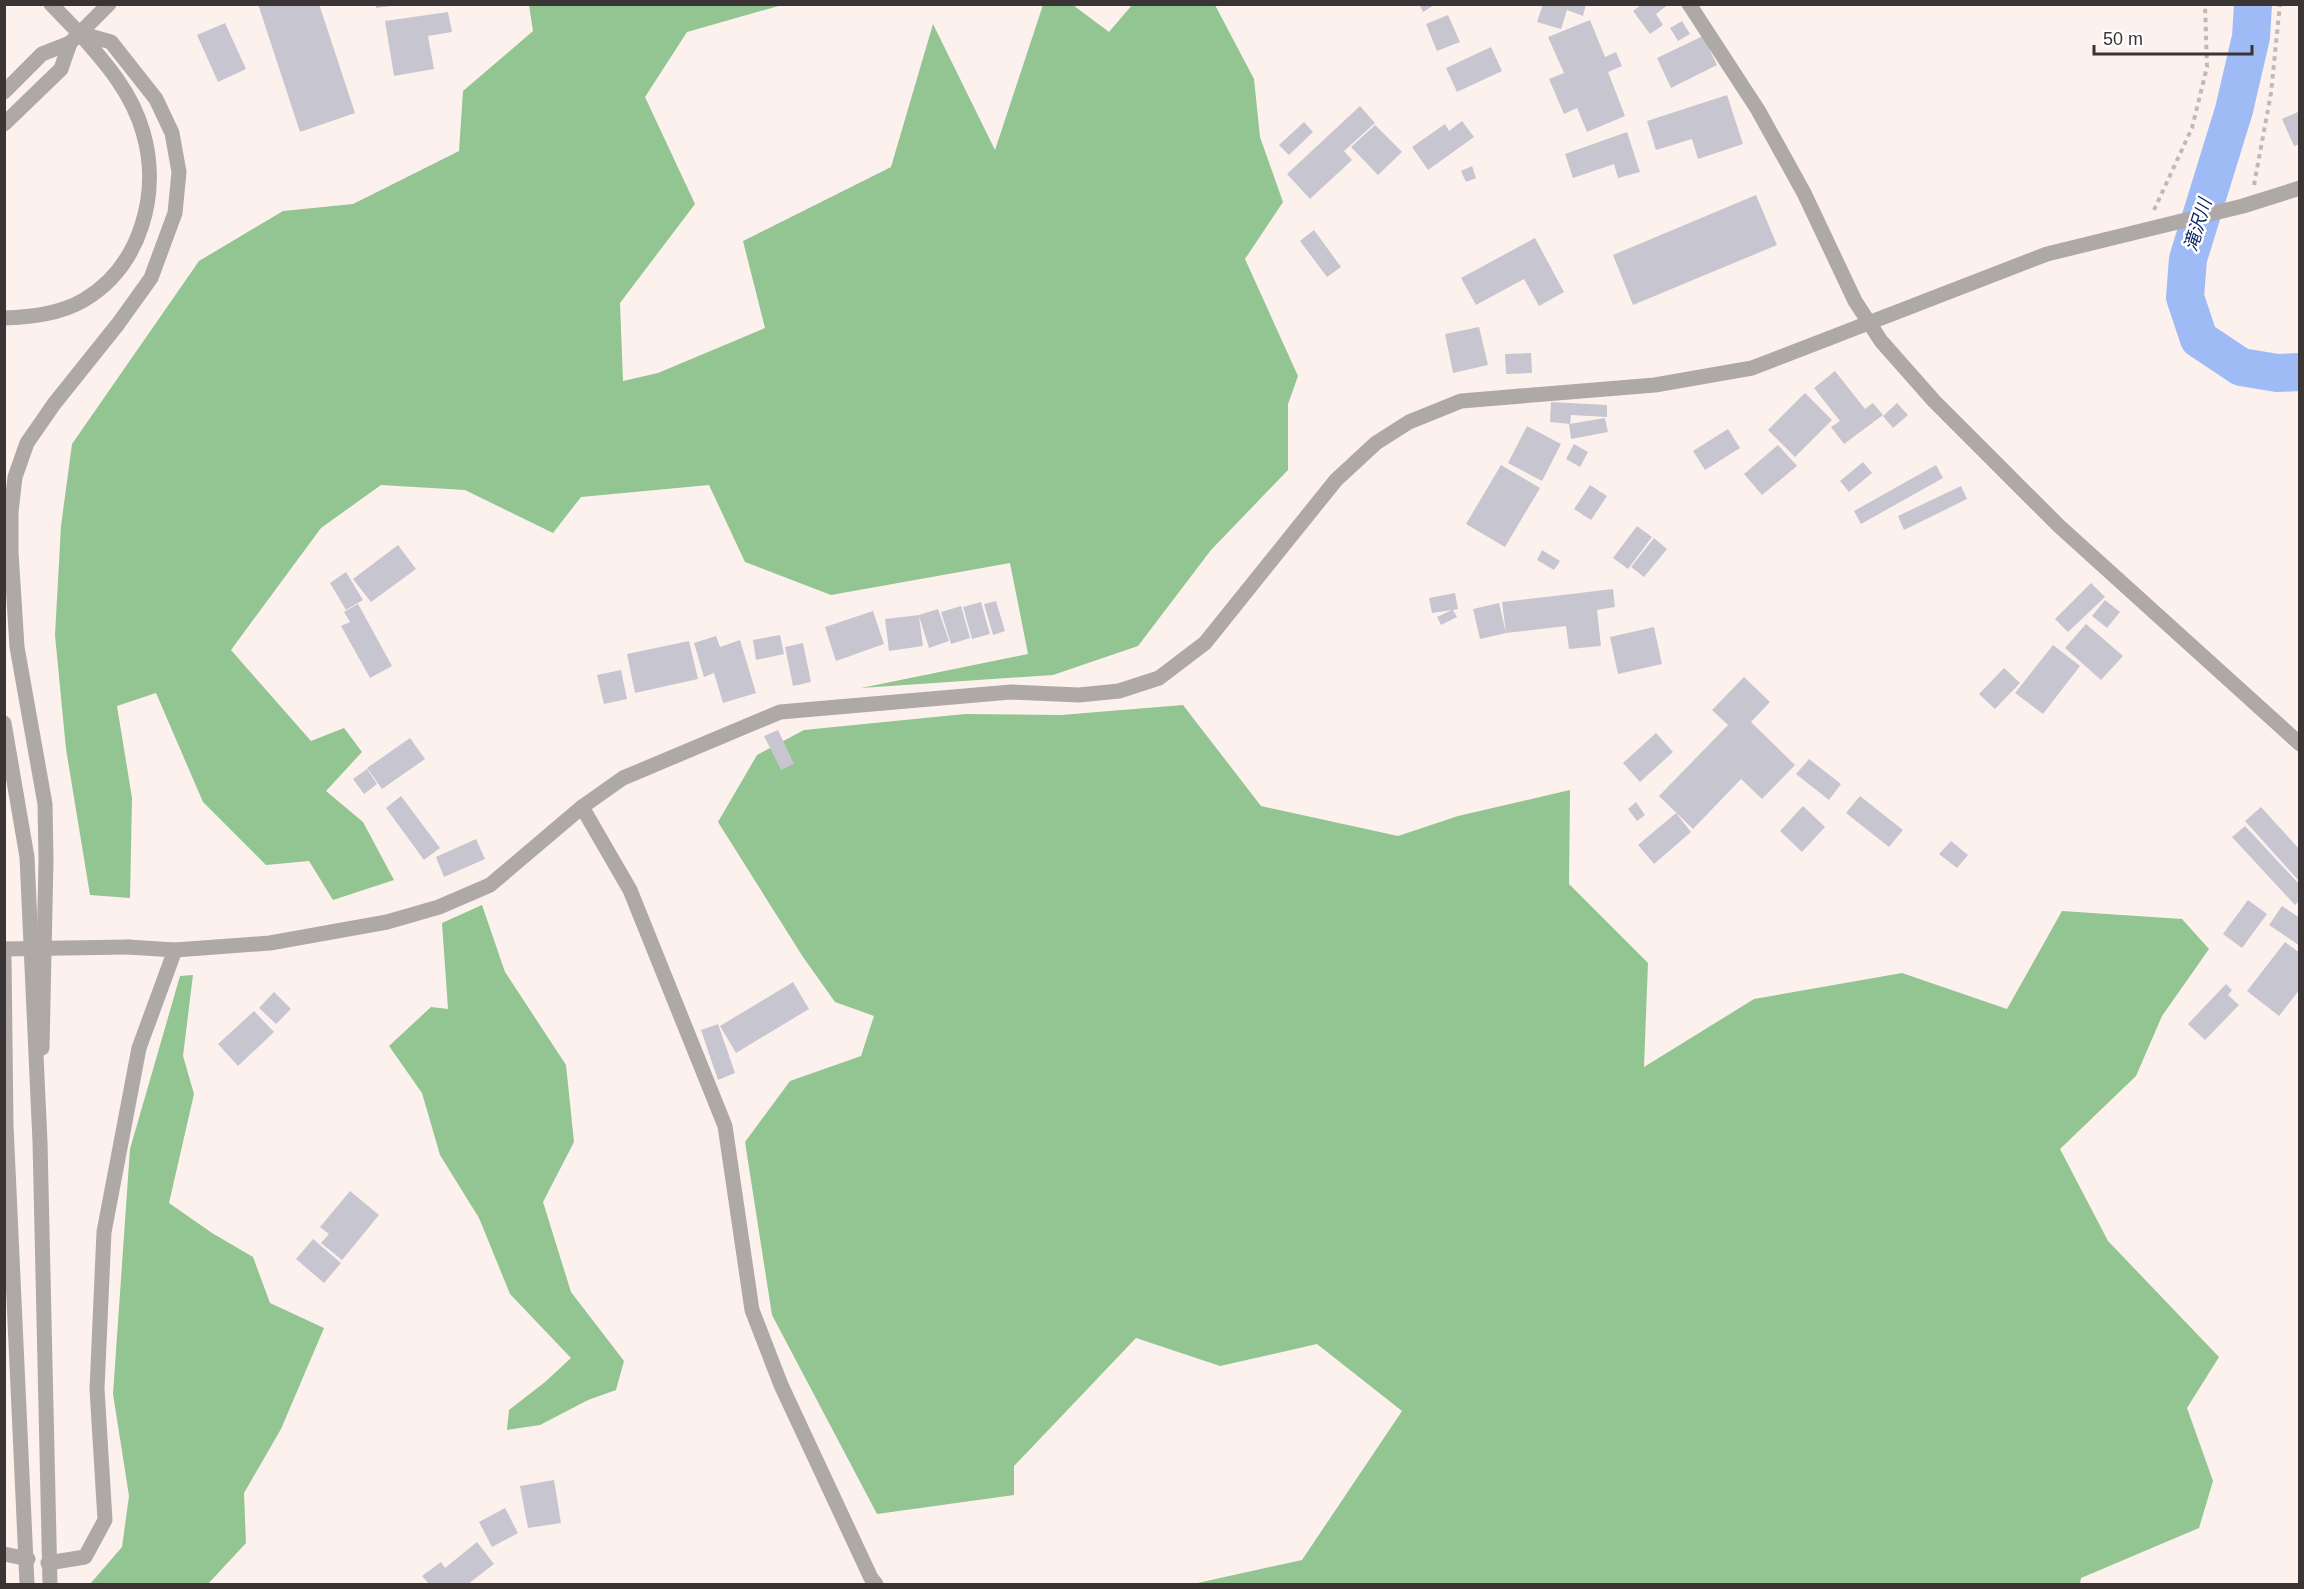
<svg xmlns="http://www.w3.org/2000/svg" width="2304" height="1589" font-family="Arial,'Noto Sans JP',sans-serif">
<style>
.forest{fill:#92c591}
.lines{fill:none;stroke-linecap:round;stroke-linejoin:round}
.river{stroke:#9fbbf6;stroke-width:38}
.building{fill:#c7c6d0}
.path{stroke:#c2b8b5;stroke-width:4;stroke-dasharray:4.5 4.5;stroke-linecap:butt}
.minor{stroke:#aea9a7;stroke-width:15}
.tertiary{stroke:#aea9a7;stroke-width:15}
.minor-bridge{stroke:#aea9a7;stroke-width:15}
.labels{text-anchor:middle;stroke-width:5;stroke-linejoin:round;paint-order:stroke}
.water-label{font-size:18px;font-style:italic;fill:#0c2365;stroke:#fff}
</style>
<rect width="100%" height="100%" fill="#fdf1ed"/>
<!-- forest -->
<g class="forest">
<path d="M529 5H782L687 32 645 97 695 204 620 303 623 381 658 373 765 328 743 241 891 167 933 24 995 150 1043 5H1073L1109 32 1132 5H1215L1254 79 1260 137 1283 202 1245 259 1298 376 1288 404V470L1211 550 1138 646 1053 675 861 688 1028 654 1010 563 831 595 745 562 709 485 581 497 553 533 465 490 381 485 321 528 231 650 311 741 344 728 362 752 326 791 363 822 394 880 333 900 309 861 266 865 203 802 156 693 117 706 132 798 130 898 90 895 66 749 55 635 61 526 72 444 199 261 283 211 353 204 459 151 463 91 533 31Z"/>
<path d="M1183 705 1261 806 1398 836 1458 816 1570 790 1569 884 1648 963 1644 1067 1754 999 1902 973 2007 1009 2062 911 2182 919 2209 949 2162 1016 2136 1076 2060 1149 2108 1241 2219 1357 2187 1408 2213 1481 2199 1528 2081 1578 2080 1584H1193L1302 1560 1402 1411 1317 1344 1220 1366 1136 1338 1014 1466V1495L877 1514 772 1315 745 1142 790 1081 861 1056 874 1016 835 1002 803 957 718 822 757 755 804 730 965 714 1061 715Z"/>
<path d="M482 905 505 972 566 1065 574 1142 543 1202 571 1292 624 1361 616 1390 588 1400 540 1425 507 1430 509 1410 545 1382 571 1358 510 1294 479 1218 440 1155 422 1093 389 1046 431 1007 448 1009 442 923Z"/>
<path d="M193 975 183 1056 194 1094 169 1203 212 1233 253 1257 270 1303 324 1328 281 1429 244 1493 246 1543 208 1584H90L122 1547 129 1496 113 1394 130 1149 180 976Z"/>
</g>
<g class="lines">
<!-- river -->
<path class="river" d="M2253 4 2251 37 2234 110 2188 259 2185 297 2199 339 2241 367 2277 373 2300 372"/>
</g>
<!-- building -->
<g class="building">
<path d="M258 4H319L355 113 300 132Z"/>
<path d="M376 4H391V6L376 8Z"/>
<path d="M1419 4H1436L1423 12Z"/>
<path d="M1543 4H1586L1583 16 1567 10 1561 29 1537 22Z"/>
<path d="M1642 4H1669L1656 14 1663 25 1650 34 1633 11Z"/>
<path d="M448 12 452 32 428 36 434 69 394 76 385 21Z"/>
<path d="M1448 15 1460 42 1437 51 1426 24Z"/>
<path d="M1590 20 1605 57 1616 52 1622 66 1608 72 1625 116 1587 132 1577 108 1564 114 1549 79 1564 73 1548 37Z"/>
<path d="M1682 21 1690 34 1678 41 1670 28Z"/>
<path d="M225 23 246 69 218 82 197 35Z"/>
<path d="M1703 36 1717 65 1671 88 1657 58Z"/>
<path d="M1491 47 1502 71 1457 92 1446 68Z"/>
<path d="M1727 95 1743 144 1698 159 1692 139 1656 150 1647 121Z"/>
<path d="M1360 106 1375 123 1344 151 1352 160 1310 199 1287 174Z"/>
<path d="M2300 111V144L2294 146 2282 119Z"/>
<path d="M1462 121 1474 137 1428 170 1412 147 1445 124 1449 131Z"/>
<path d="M1304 122 1313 132 1289 155 1279 145Z"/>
<path d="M1375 125 1402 152 1378 175 1351 147Z"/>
<path d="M1627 132 1640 172 1618 178 1614 164 1573 178 1565 154Z"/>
<path d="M1472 166 1476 178 1466 182 1461 171Z"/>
<path d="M1756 195 1777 245 1633 305 1613 255Z"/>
<path d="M1314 230 1341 267 1327 277 1300 241Z"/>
<path d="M1535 238 1564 292 1539 306 1524 279 1476 305 1461 278Z"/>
<path d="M1479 327 1488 365 1453 373 1445 334Z"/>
<path d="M1531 353 1532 373 1506 374 1505 354Z"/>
<path d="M1835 371 1865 409 1873 403 1883 415 1844 444 1831 427 1840 421 1814 388Z"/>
<path d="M1805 393 1832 420 1795 457 1768 430Z"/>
<path d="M1551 402 1607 405V417L1571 415 1570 424 1550 422Z"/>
<path d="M1897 403 1908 415 1893 428 1883 416Z"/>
<path d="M1605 418 1608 432 1571 439 1569 424Z"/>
<path d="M1527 426 1561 444 1542 481 1508 463Z"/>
<path d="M1728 429 1740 448 1705 470 1693 451Z"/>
<path d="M1574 444 1588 452 1580 467 1566 459Z"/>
<path d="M1778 445 1797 466 1762 495 1744 474Z"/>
<path d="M1863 462 1872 473 1849 492 1840 481Z"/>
<path d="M1501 465 1540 488 1505 547 1466 524Z"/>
<path d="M1936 465 1943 478 1861 524 1854 511Z"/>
<path d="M1590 485 1607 496 1591 520 1574 509Z"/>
<path d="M1961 486 1967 499 1904 530 1898 516Z"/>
<path d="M1637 526 1652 537 1628 569 1613 558Z"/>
<path d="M1654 538 1667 549 1644 577 1631 567Z"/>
<path d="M398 545 416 569 371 602 353 579Z"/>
<path d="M1542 550 1560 561 1554 570 1537 560Z"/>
<path d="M346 572 363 600 346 610 330 583Z"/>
<path d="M2091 583 2105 597 2068 632 2055 619Z"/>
<path d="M1613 589 1615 607 1597 610 1601 646 1569 649 1566 626 1506 633 1480 639 1473 609 1499 603 1506 633 1502 602Z"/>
<path d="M1455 593 1458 609 1453 610 1457 617 1441 625 1437 617 1452 610 1432 613 1429 598Z"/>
<path d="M2105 600 2120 612 2107 628 2092 616Z"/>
<path d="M996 601 1005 631 993 635 984 604Z"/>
<path d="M981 602 990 634 972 639 963 607Z"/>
<path d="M358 604 392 666 370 678 341 626 350 622 344 612Z"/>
<path d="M961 606 970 638 951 644 941 612Z"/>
<path d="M938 609 949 641 929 648 919 616 923 646 889 651 885 619 919 615Z"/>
<path d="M873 611 884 644 836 661 825 627Z"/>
<path d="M2086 624 2123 656 2101 680 2065 648Z"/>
<path d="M1654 627 1662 664 1618 674 1610 637Z"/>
<path d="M780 635 784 654 756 660 753 640Z"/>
<path d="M716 636 720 647 740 640 756 693 723 703 714 673 704 677 694 643Z"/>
<path d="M689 641 698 679 635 693 627 654Z"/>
<path d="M803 643 811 682 793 686 785 647Z"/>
<path d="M2053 645 2080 666 2043 714 2015 693Z"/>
<path d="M2004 668 2020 683 1995 709 1979 694Z"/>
<path d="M621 670 627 699 604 704 597 675Z"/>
<path d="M1744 677 1770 702 1751 722 1795 765 1762 799 1741 779 1693 829 1659 796 1728 725 1712 710Z"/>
<path d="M778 730 794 764 781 770 764 736Z"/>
<path d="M1656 733 1673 752 1640 782 1623 763Z"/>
<path d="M410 738 425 759 382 789 367 768Z"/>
<path d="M1809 759 1841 784 1829 800 1796 774Z"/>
<path d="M367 769 377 784 364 794 353 779Z"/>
<path d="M401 796 440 848 424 860 386 808Z"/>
<path d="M1860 796 1903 830 1889 847 1846 813Z"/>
<path d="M1636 802 1645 815 1637 821 1628 809Z"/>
<path d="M1803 806 1825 827 1802 852 1780 831Z"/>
<path d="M2261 807 2300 850V882L2245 821Z"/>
<path d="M1676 813 1691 832 1654 864 1638 845Z"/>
<path d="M2245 826 2300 885V900L2295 905 2232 837Z"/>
<path d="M476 839 485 859 444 877 436 857Z"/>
<path d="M1951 841 1968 855 1957 868 1939 854Z"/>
<path d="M2248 900 2267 914 2242 948 2223 934Z"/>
<path d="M2282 906 2300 918V946L2269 925Z"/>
<path d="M2285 942 2300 953V989L2279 1016 2247 991Z"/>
<path d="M793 982 809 1009 736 1053 720 1026Z"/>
<path d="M2226 984 2232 990 2228 995 2239 1005 2205 1040 2188 1024Z"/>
<path d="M274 992 291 1009 276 1024 259 1008Z"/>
<path d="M254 1011 274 1032 238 1066 218 1044Z"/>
<path d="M718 1024 735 1073 718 1080 701 1030Z"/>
<path d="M350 1191 379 1215 342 1260 321 1243 329 1234 320 1227Z"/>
<path d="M313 1239 341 1263 324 1283 296 1259Z"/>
<path d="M554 1480 561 1523 528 1528 520 1486Z"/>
<path d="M505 1508 518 1533 492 1547 479 1522Z"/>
<path d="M477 1542 494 1564 468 1584H429L422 1576 441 1562 445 1568Z"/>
</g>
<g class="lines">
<!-- path -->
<g class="path">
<path d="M2254 185 2271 93 2280 4"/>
<path d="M2154 210 2192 128 2207 67 2205 4"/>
</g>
<!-- minor -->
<g class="minor">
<path d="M4 92 42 54 70 43"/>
<path d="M4 124 61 69 70 43"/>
<path d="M4 318C31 317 60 314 84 300 141 266 161 193 143 132 132 93 106 63 79 33"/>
<path d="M582 807 630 890 725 1126 752 1310 781 1385 871 1578 876 1584"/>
<path d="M128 947 175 950 270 943 387 922 439 907 490 885 582 807 623 778 780 712 1011 692 1079 695 1119 691 1159 678 1205 643 1336 480 1376 443 1409 422 1461 401 1655 385 1752 368 2047 254 2243 206 2300 188"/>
<path d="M42 1048 46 860 45 804 17 647 11 552V512L15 477 27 443 54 404 118 324 151 278 175 213 179 172 172 133 156 99 111 42 79 33"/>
<path d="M4 1554 28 1559"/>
<path d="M48 1563 85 1557 105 1520 97 1389 104 1232 139 1048 175 950"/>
</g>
<!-- tertiary -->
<g class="tertiary">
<path d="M51 4 79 33"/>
<path d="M1689 4 1758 110 1804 193 1855 301 1881 341 1934 401 2059 526 2300 744"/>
<path d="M70 43 109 4"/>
<path d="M4 723 27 857 40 1142 50 1584"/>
<path d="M4 957 6 1125 27 1584"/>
</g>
<!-- minor-bridge -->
<path class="minor-bridge" d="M4 949 128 947"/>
</g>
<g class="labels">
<!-- water labels -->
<g class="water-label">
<text transform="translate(2198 225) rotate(-73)" y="6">滝沢川</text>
</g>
</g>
<!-- border -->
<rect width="2304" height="1589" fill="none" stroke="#3a3534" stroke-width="12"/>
<!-- scale -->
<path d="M2094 45v9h158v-9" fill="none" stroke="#3a3534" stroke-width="3"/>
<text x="2103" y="45" font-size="18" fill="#3a3534" stroke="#ffffff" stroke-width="4.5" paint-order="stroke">50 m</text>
</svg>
